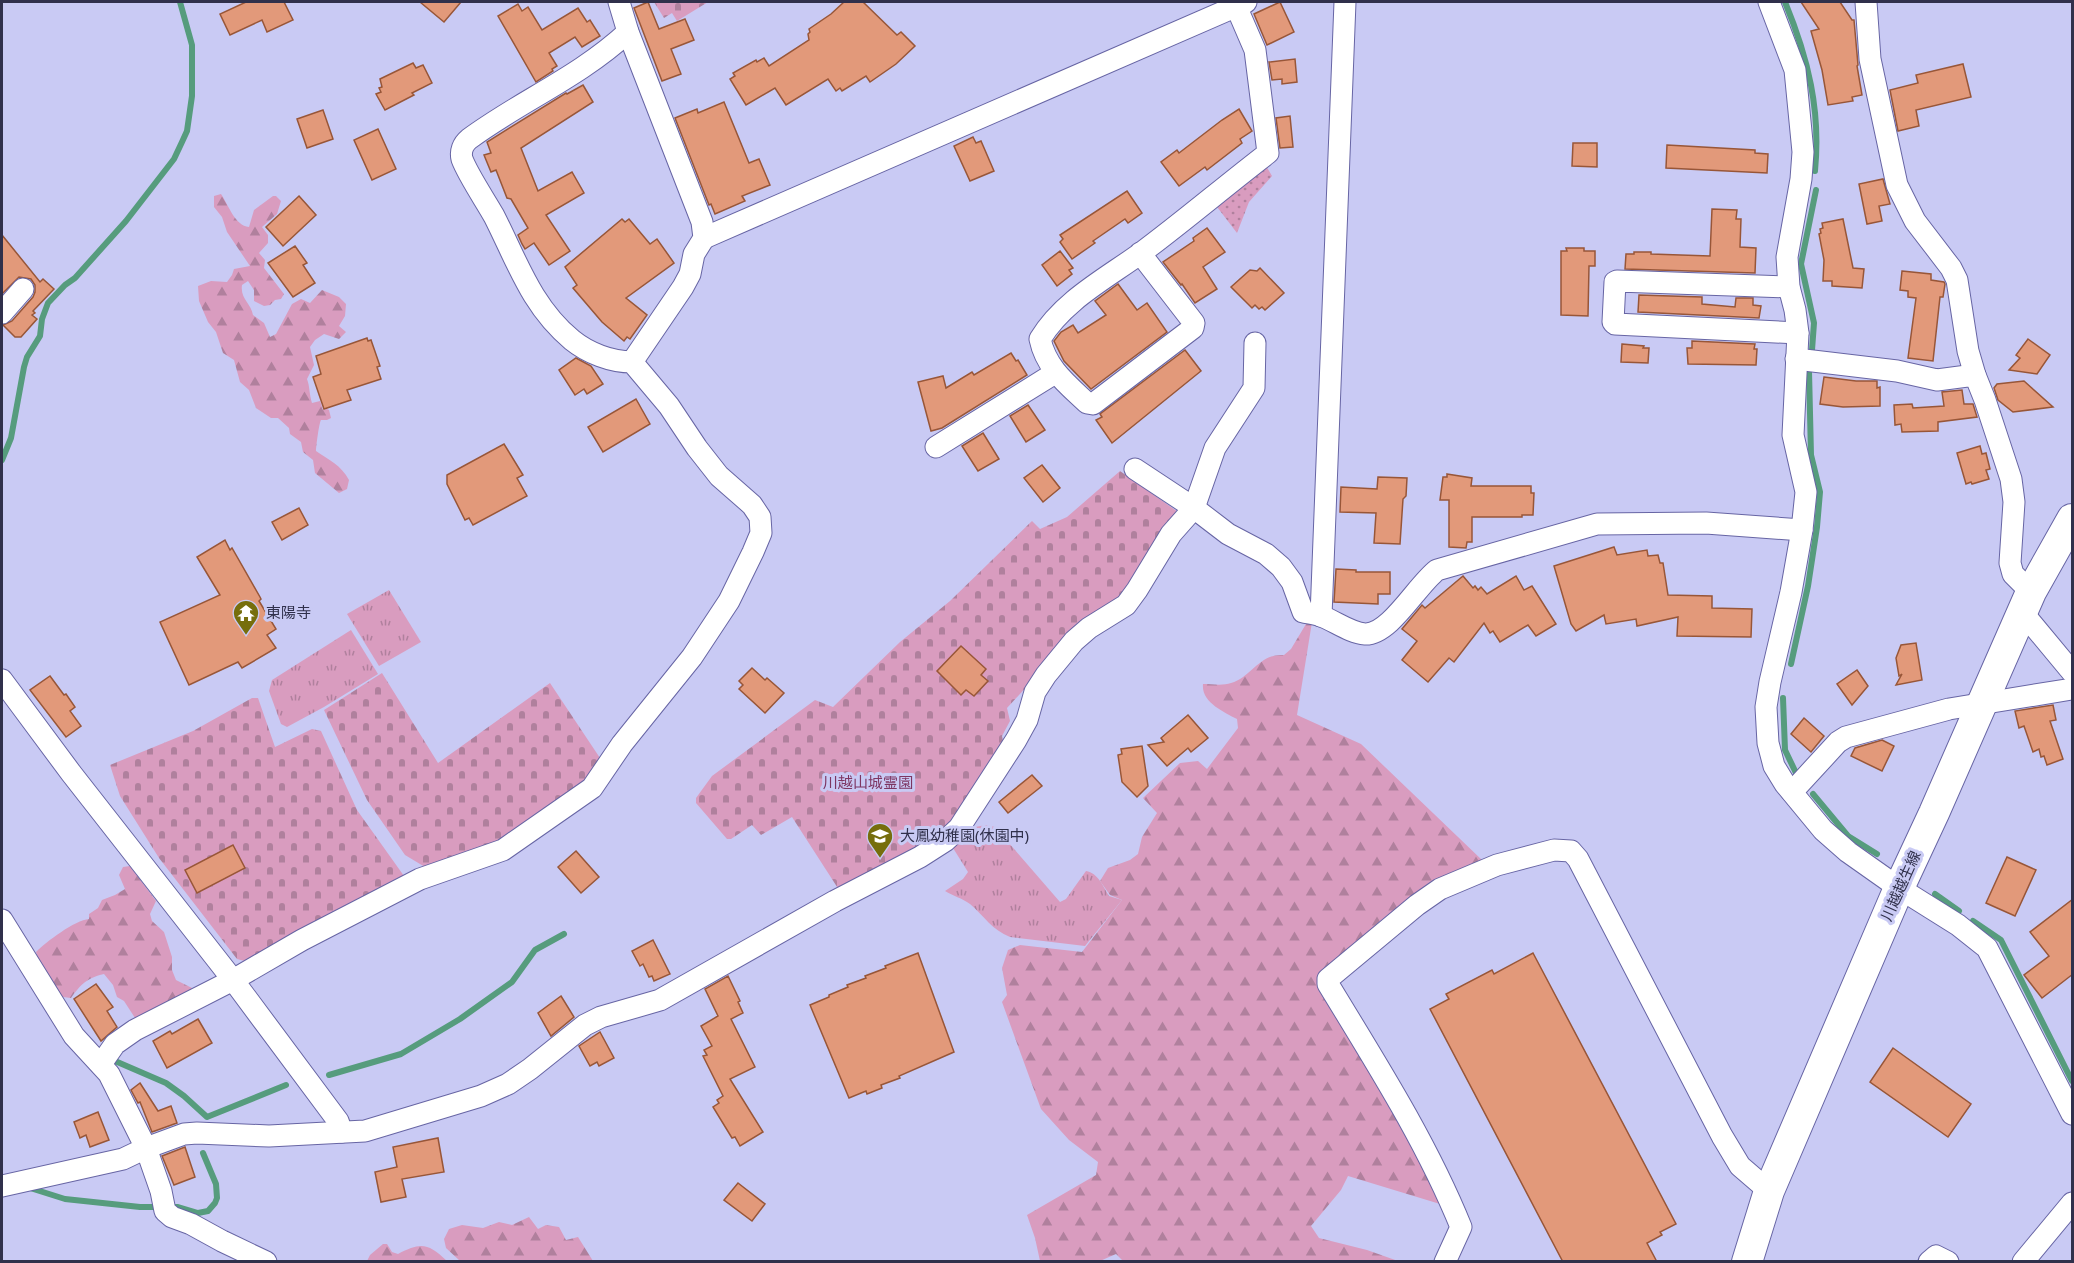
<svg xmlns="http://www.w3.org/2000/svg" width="2074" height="1263" font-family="'Noto Sans','Noto Sans JP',sans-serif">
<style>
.grass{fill:url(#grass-tufts)}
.forest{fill:url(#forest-firs)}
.cemetery{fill:url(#cemetery-stones)}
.park{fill:url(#park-dots)}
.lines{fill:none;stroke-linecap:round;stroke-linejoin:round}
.stream{stroke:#569c7d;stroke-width:6}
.building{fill:#e2997a;stroke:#985638;stroke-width:1.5}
.street-casing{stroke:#6765a4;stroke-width:23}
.secondary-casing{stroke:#6765a4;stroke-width:32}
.street{stroke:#fff;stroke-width:21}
.secondary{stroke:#fff;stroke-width:30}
.labels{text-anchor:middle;stroke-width:6;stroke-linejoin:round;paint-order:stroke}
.poi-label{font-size:15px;fill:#30304b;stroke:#c9caf4;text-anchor:start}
.park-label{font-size:15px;fill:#7d3562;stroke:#c9caf4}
.street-label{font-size:15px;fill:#30304b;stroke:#c9caf4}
</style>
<defs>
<pattern id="grass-tufts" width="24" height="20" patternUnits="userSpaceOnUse" patternTransform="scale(1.5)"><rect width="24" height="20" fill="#d99cbf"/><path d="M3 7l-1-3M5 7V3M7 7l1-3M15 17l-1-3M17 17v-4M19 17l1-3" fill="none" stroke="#b0809d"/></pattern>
<pattern id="forest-firs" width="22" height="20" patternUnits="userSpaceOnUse" patternTransform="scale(1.5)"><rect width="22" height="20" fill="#d99cbf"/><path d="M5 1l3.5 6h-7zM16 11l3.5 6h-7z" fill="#b0809d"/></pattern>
<pattern id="cemetery-stones" width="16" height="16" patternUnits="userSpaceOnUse" patternTransform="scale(1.5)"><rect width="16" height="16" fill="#d99cbf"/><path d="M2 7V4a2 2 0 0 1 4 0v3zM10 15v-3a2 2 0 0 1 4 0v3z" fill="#b0809d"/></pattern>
<pattern id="park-dots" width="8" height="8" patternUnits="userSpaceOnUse" patternTransform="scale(1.5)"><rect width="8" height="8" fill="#d99cbf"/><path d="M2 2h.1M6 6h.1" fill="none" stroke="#b0809d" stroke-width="1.8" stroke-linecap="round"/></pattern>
</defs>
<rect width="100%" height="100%" fill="#c9caf4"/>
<!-- grass -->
<g class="grass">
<path d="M389 590 421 642 379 666 347 614Z"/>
<path d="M351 630 378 674 324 707 287 727 281 724 269 691 272 680Z"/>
<path d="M986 825 995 827 1060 902 1066 899 1086 871C1098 873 1103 886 1109 896L1122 900 1085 946 1010 937C992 930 984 916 970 904 962 898 953 896 945 891L963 879 968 872 953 848 975 827Z"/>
</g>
<!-- forest -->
<g class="forest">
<path d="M221 194C228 204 235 226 249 227L254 210 273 196H276L281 201 277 214 262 227 268 235V243L259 253 265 260 264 268 284 294 281 299 275 300 270 305 264 306 254 301V290L248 281 242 285C240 299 251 303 253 315L264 323 270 337 276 334 292 304 301 299 310 303 322 290 339 297 346 304 345 316 339 326 346 332 339 339 324 334 315 340 310 347 314 365 307 379C310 387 309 394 312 403L320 401 323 410 327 409 329 410 331 418 327 420H321C319 423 316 447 316 451 329 460 341 465 349 480L347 489 339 493 315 473 313 460 303 452 301 442 290 434 289 428 278 418H271L256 408 249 390 240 382 234 360 223 353 216 332 208 322 199 301 198 286 211 281 227 282 232 275 234 269 250 266 227 232 222 217 214 207V196Z"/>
<path d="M1312 622 1297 715 1361 744 1482 860 1433 884 1380 921 1317 979 1391 1102 1426 1166 1432 1188 1440 1204 1348 1176 1341 1190 1311 1226 1319 1238 1367 1250 1398 1261 1124 1262 1116 1254 1100 1261H1040L1035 1238 1027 1215 1096 1175 1098 1162 1069 1140 1041 1109 1002 1002 1007 995 1002 968 1008 950 1020 945 1082 952 1122 900 1110 895 1100 881 1108 868 1130 860 1138 854 1142 837 1157 813 1143 798 1180 763 1198 761 1207 769 1238 728 1237 719C1224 712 1201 702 1203 684 1211 684 1223 686 1231 683 1253 676 1259 653 1284 655L1291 649 1306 624Z"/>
<path d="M130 866 156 901 150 914 152 921 164 932 172 957V970L176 980 198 991 137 1021 124 1001 117 997 113 985 104 974C87 978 81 984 71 998L63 997C51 984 40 969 36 952 46 942 75 920 89 919V914L98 908 102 900 115 895 125 889 119 875 123 867Z"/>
<path d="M529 1217 538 1229 546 1225 559 1227 566 1240 578 1237 593 1261H460L446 1248 444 1239 449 1229 462 1225 483 1228 499 1222 512 1225Z"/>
<path d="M383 1244H387L392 1252 398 1254C421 1242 428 1243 447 1261H367L370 1255Z"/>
</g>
<!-- cemetery -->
<g class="cemetery">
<path d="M654 2H708L677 21 672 13 664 18Z"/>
<path d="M1120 471 1178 512 1131 590 1032 681 1007 708 1010 721 1002 736 1003 741 965 807 939 836 841 893 792 817 761 835 752 825 731 839H727L696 803V798L712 776 815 700 833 707 900 642 950 601 1032 521 1040 529 1067 517Z"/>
<path d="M382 673 438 763 550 683 602 761 584 784 496 845 430 870 405 855 367 800 324 710Z"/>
<path d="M252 698H258L275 747 312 729 321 731 357 810 404 876 252 963 237 959 159 858 120 796 110 765 193 731Z"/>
</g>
<!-- park -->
<path class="park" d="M1265 164 1272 176 1249 202 1237 233 1214 203Z"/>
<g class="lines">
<!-- stream -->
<g class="stream">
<path d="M1785 2C1808 58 1821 110 1815 171"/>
<path d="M1812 350 1814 323 1801 264 1816 190"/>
<path d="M2 460 11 438 24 367 27 357 40 336 42 319 48 303 65 285 75 278 126 221 174 159 182 142 187 131 192 96V45L180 2"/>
<path d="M1791 664 1808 586 1817 527 1820 492 1811 455 1809 371"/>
<path d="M1783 698 1785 750 1796 773"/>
<path d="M1813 794 1848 836 1877 854"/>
<path d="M1935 894 1959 911"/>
<path d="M1973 921 2001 940 2072 1081"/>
<path d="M115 1061 166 1083 184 1096 207 1117 286 1085"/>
<path d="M329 1075 401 1054 460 1019 512 982 535 950 564 934"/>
<path d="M27 1187 65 1199 140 1207H178L198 1213 208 1211 215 1203 217 1198 216 1184 203 1153"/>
</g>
</g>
<!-- building -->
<g class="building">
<path d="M246 2H284L293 20 267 32 262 20 230 35 220 14Z"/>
<path d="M420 2H461L444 22Z"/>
<path d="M648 2 659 29 685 19 694 40 671 49 681 74 662 81 634 8Z"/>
<path d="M844 2H863L897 35 901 32 915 46 896 64 870 82 866 76 842 91 840 88 836 91 828 79 786 105 775 88 746 105 730 79 735 76 733 73 756 60 757 62 764 58 769 66 809 40 808 34 810 32 809 29 831 14Z"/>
<path d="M1280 2 1294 32 1267 45 1254 14Z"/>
<path d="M1801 2H1840L1852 20H1854L1858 65 1857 66 1862 95 1852 97 1853 101 1828 105 1822 70 1811 31 1819 29Z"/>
<path d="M518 4 522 11 528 7 542 30 578 8 587 22 590 20 600 36 582 47 575 37 549 53 557 66 552 69 553 71 536 82 498 16Z"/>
<path d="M1295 59 1297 82 1282 84V79L1272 80 1269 62Z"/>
<path d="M413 63 416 68 423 65 432 83 412 93 414 95 385 110 376 94 381 92 379 88 382 87 380 79Z"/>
<path d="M1963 64 1971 97 1916 110 1919 126 1898 131 1890 90 1918 83 1916 75Z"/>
<path d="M583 85 593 102 521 148 538 191 572 172 584 193 546 215 570 251 549 265 534 243 525 249 522 244 518 235 528 228 511 199 507 198 496 170 491 172 484 155 491 153 487 142 566 93 567 94Z"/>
<path d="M724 102 749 163 759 159 770 185 742 196 745 201 715 214 711 204 709 205 675 118 697 109 698 113Z"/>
<path d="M1239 109 1252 131 1240 139 1242 143 1207 170 1205 167 1179 186 1161 162 1177 150 1179 153 1222 120Z"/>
<path d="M323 110 333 139 307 148 297 119Z"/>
<path d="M1290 116 1293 147 1280 148 1276 118Z"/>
<path d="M378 129 396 169 372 180 354 140Z"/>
<path d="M973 137 976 143 981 141 994 171 970 181 954 146Z"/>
<path d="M1573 143H1597V167L1572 166Z"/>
<path d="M1667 145 1755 150V153L1768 154 1767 173 1666 168Z"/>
<path d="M1883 179 1890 204 1879 206 1882 221 1867 224 1859 184Z"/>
<path d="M1127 191 1142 213 1128 223 1125 219 1093 241 1095 243 1072 259 1060 242 1063 239 1060 235Z"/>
<path d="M299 196 316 215 283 246 266 227Z"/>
<path d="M1712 209 1737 210 1736 219H1741L1740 247 1756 248 1755 273 1625 269 1626 254H1634V252H1651V254L1710 256Z"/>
<path d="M622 219 625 222 629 219 650 244 657 239 674 263 626 298 647 315 630 339 627 337 624 341 602 322 573 288 577 285 565 267Z"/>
<path d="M1843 219 1853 268 1864 269 1862 288 1832 286V281H1823L1824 260 1819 234 1821 233 1820 229 1823 228 1822 223Z"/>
<path d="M1207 228 1225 252 1203 267 1217 289 1195 303 1182 284 1181 285 1163 262 1194 241 1193 238Z"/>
<path d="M2 235 40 282 43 279 54 289 33 311 35 313 32 315 37 319 21 337H15L3 325 12 321 33 297 35 292V285L31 279 19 277 2 294Z"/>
<path d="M295 246 307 263 303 265 315 283 293 297 268 263Z"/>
<path d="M1566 248H1584V251H1595V266H1589L1588 316 1561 315V251H1567Z"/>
<path d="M1060 251 1073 268 1069 270 1072 274 1057 286 1042 265Z"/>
<path d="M1260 268 1284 293 1265 310 1262 307 1259 309 1255 305 1252 308 1231 287 1250 270 1257 271Z"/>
<path d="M1902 271 1931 274V280L1944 282 1945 284 1943 297H1940L1933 361 1908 358 1916 298 1908 297V291L1900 290Z"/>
<path d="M1118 284 1137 310 1147 303 1167 332 1091 389 1064 361 1054 341 1061 332 1073 325 1078 333 1106 315 1095 301Z"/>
<path d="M1639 295 1702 297V304L1735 307 1736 298H1753V305L1761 306 1759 318 1638 312Z"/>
<path d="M367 338 368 341 371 340 380 366 377 367 381 379 347 390 351 400 324 409 313 377 321 374 316 356Z"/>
<path d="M2028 339 2050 355 2037 374 2009 370 2020 358 2016 355Z"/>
<path d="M1692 341 1755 344 1754 349H1757L1756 365 1688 364 1687 348H1692Z"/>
<path d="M1622 344 1644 346 1643 348H1649L1648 363 1621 362Z"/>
<path d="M1185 350 1201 371 1112 443 1096 420 1102 417 1100 414Z"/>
<path d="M1011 353 1016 361 1018 360 1027 375 942 428 931 431 918 382 943 376 946 388 972 372 974 375Z"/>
<path d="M576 358 591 366 603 384 587 394 584 389 575 395 559 370Z"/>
<path d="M1824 377 1856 381H1877V388L1880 387V406L1843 407 1820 404Z"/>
<path d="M2024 381 2053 407 2013 412 1998 400 1994 388 1997 384Z"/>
<path d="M1962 390 1964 404H1973L1977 417 1938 422V431L1902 432 1901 424 1895 425 1894 405 1912 404 1913 408 1944 406 1942 392Z"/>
<path d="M636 399 650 424 603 452 588 427Z"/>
<path d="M1028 405 1045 430 1026 442 1010 416Z"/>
<path d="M983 433 999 459 978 471 962 446Z"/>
<path d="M504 444 523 475 517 478 527 496 473 525 469 518 465 520 447 484V475Z"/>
<path d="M1980 446 1982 454 1986 453 1990 469 1986 470 1989 479 1972 484 1971 482 1966 484 1957 453Z"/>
<path d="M1042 465 1060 488 1043 502 1024 478Z"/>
<path d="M1447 474 1472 478 1471 486H1531V493H1534L1533 515H1522V517H1472V542H1467L1466 548 1449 547V500H1440L1443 477H1447Z"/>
<path d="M1378 477 1407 478 1406 496 1403 499 1400 544 1374 543 1376 513 1340 512 1341 487 1377 489Z"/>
<path d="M299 508 308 525 282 540 272 522Z"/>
<path d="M225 540 230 550 232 548 260 597 261 599 259 601 276 629 267 635 276 648 242 668 238 662 189 685 160 622 220 595 197 557Z"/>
<path d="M1614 547 1617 555 1647 550 1648 556 1658 555 1660 563H1663L1668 595 1712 596V608L1752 609 1751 637 1677 636 1678 617 1637 626 1636 619 1606 624 1604 615 1576 631 1571 624 1554 566Z"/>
<path d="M1336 569 1356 570V572H1390V594H1378V604L1334 602Z"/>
<path d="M1463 576 1473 588 1475 586 1478 590 1481 587 1487 594 1516 576 1524 590 1532 586 1556 624 1536 636 1528 625 1500 642 1493 631 1490 633 1484 623 1454 662 1449 658 1428 682 1402 660 1417 641 1402 629 1422 605 1425 608Z"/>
<path d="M1916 643 1922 680 1896 685 1902 674 1899 676 1896 658 1901 645Z"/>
<path d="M961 646 986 669 981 675 988 681 974 696 966 690 961 695 937 671Z"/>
<path d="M752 668 765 680 767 678 784 693 765 713 739 689 743 685 739 681Z"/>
<path d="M1857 670 1868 686 1852 705 1837 684Z"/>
<path d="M50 676 64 695 66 694 75 707 70 711 81 726 66 737 30 690Z"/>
<path d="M2053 705 2056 720 2050 721 2063 759 2047 765 2044 756 2041 757 2039 749 2033 752 2024 726 2019 728 2015 711Z"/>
<path d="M1188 715 1208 738 1191 752 1188 748 1167 766 1148 745 1164 742 1161 738Z"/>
<path d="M1804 718 1824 736 1811 752 1791 734Z"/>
<path d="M1882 740 1894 746 1882 771 1851 756 1855 748Z"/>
<path d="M1142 746 1148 786 1137 797 1122 782 1118 755 1122 754 1121 749Z"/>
<path d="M1032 775 1042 786 1008 813 999 802Z"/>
<path d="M233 845 245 868 197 893 185 870Z"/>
<path d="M576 851 599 877 581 893 558 867Z"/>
<path d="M2007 857 2036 870 2015 916 1986 903Z"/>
<path d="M2073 899V974L2042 998 2024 975 2049 956 2030 932Z"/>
<path d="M653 940 670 974 654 981 652 976 649 977 643 964 640 966 632 951Z"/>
<path d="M918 953 954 1052 899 1076 900 1078 881 1085 882 1088 867 1094 866 1091 849 1098 810 1005 829 997V995L848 987 847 985 866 978 865 976 886 968 885 966Z"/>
<path d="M1533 953 1676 1224 1660 1232 1662 1235 1647 1243 1657 1262H1563L1430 1009 1449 999 1446 994 1492 970 1494 974Z"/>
<path d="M728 976 740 1001 738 1002 743 1013 731 1019 755 1067 730 1079 763 1132 740 1146 735 1137 732 1138 713 1107 719 1103 717 1100 723 1096 703 1056 707 1055 704 1050 712 1046 701 1026 718 1016 705 989Z"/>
<path d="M96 984 113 1007 107 1011 117 1027 101 1041 74 999Z"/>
<path d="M561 996 574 1017 551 1036 538 1013Z"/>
<path d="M198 1019 212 1043 167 1068 153 1041 170 1031 172 1034Z"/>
<path d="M600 1032 614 1058 599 1066 597 1062 590 1066 579 1046Z"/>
<path d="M1893 1048 1971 1104 1948 1137 1870 1082Z"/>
<path d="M140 1083 158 1111 171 1106 177 1123 152 1132 140 1102 138 1103 131 1090Z"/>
<path d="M98 1112 109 1140 90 1147 86 1135 80 1138 74 1122Z"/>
<path d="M438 1138 444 1172 402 1179 406 1197 381 1202 375 1172 397 1167 393 1147Z"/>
<path d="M185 1147 195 1177 174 1185 162 1156Z"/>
<path d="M738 1183 765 1204 752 1221 724 1200Z"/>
</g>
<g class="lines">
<!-- street casing -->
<g class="street-casing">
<g id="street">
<path d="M619 2 628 32 702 222 704 238 694 254 690 274 683 287 632 362"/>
<path d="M1769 2 1795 70 1803 152 1801 179 1787 257 1789 287 1795 310 1798 333 1793 435 1806 492 1802 530 1791 592 1770 682 1766 707 1768 743 1774 766 1785 784 1823 830 1848 852 1899 888 1958 925 1987 948 2072 1114"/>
<path d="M1866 2 1870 59 1897 185 1915 221 1951 268 1957 280 1968 351 1975 375"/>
<path d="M704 238 1246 2"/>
<path d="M1140 253 1194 323 1193 328 1093 404 1087 403C1067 384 1046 368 1040 339 1063 301 1105 279 1141 253 1184 221 1225 186 1268 153L1255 50 1236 6"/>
<path d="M1789 287 1617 281 1615 282 1613 322 1615 324 1798 333"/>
<path d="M2 313 23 289"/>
<path d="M1796 359 1897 371 1937 380 1975 375 1985 400 2011 479 2014 502 2010 563 2013 574 2031 592"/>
<path d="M936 447 1055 373"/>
<path d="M1135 469 1194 508 1228 534 1266 554 1281 567 1292 582 1303 612C1309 613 1316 614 1321 616 1335 621 1350 633 1365 634 1390 635 1417 585 1437 570L1597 524 1706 523 1802 530"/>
<path d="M2023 613 2072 672"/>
<path d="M1321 616 1345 2"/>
<path d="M2 680 71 773 233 980 338 1121 342 1132"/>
<path d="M1792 792 1838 742 1846 737 1949 709 2072 689"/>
<path d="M2 920 74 1036 109 1074 146 1148 161 1191 165 1211 172 1217 191 1224 222 1241 266 1262"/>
<path d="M101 1064 115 1044 135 1030 233 980 302 940 420 879 503 850 592 788 622 744 692 657 729 601 753 552 761 533 760 517 752 505 719 476 697 448 669 406 632 362C611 362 588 353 572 340 531 306 517 261 494 216 485 200 468 175 462 159 460 151 463 144 469 139 522 100 578 78 628 32"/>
<path d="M2 1186 123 1159 146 1148 184 1134 197 1133 269 1136 365 1131 481 1096 508 1084 530 1069 585 1025 601 1017 660 1000 835 901 920 857 945 841 959 828 1016 740 1027 720 1035 692 1046 675 1074 641 1089 628 1126 605 1137 590 1171 534 1194 508 1215 448 1254 388 1255 343"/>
<path d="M1445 1262 1461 1227C1426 1141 1376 1063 1328 984V979L1417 905 1440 889 1497 865 1554 850 1571 851 1578 859 1722 1136 1740 1166 1769 1191"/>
<path d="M1929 1262 1936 1256 1948 1262"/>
<path d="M2023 1262 2072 1203"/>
</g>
</g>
<!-- secondary casing -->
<g class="secondary-casing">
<path id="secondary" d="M1747 1262 1769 1191 1899 888 1934 813 2031 592 2072 519"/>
</g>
<!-- street -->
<use href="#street" class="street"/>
<!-- secondary -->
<use href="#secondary" class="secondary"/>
</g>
<!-- icons -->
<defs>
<g id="temple-pin" transform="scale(1.35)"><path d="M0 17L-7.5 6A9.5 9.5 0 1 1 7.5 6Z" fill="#766e0d" stroke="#c9caf4"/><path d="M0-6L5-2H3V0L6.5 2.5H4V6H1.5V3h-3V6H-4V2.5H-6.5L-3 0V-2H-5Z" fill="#fff"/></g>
<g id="school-pin" transform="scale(1.35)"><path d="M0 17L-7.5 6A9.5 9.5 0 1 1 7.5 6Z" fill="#766e0d" stroke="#c9caf4"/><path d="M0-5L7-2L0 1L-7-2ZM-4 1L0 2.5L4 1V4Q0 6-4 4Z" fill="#fff"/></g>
</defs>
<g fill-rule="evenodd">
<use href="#temple-pin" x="246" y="613"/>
<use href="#school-pin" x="880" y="836"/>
</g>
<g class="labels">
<!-- poi labels -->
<g class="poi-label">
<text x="266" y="618">東陽寺</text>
<text x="900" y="841">大鳳幼稚園(休園中)</text>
</g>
<!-- park labels -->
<g class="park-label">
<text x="868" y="788">川越山城霊園</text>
</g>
<!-- street labels -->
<g class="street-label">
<text transform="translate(1901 886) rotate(-66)" y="5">川越越生線</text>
</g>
</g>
<!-- border -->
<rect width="2074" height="1263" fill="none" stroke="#30304b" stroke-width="6"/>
</svg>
